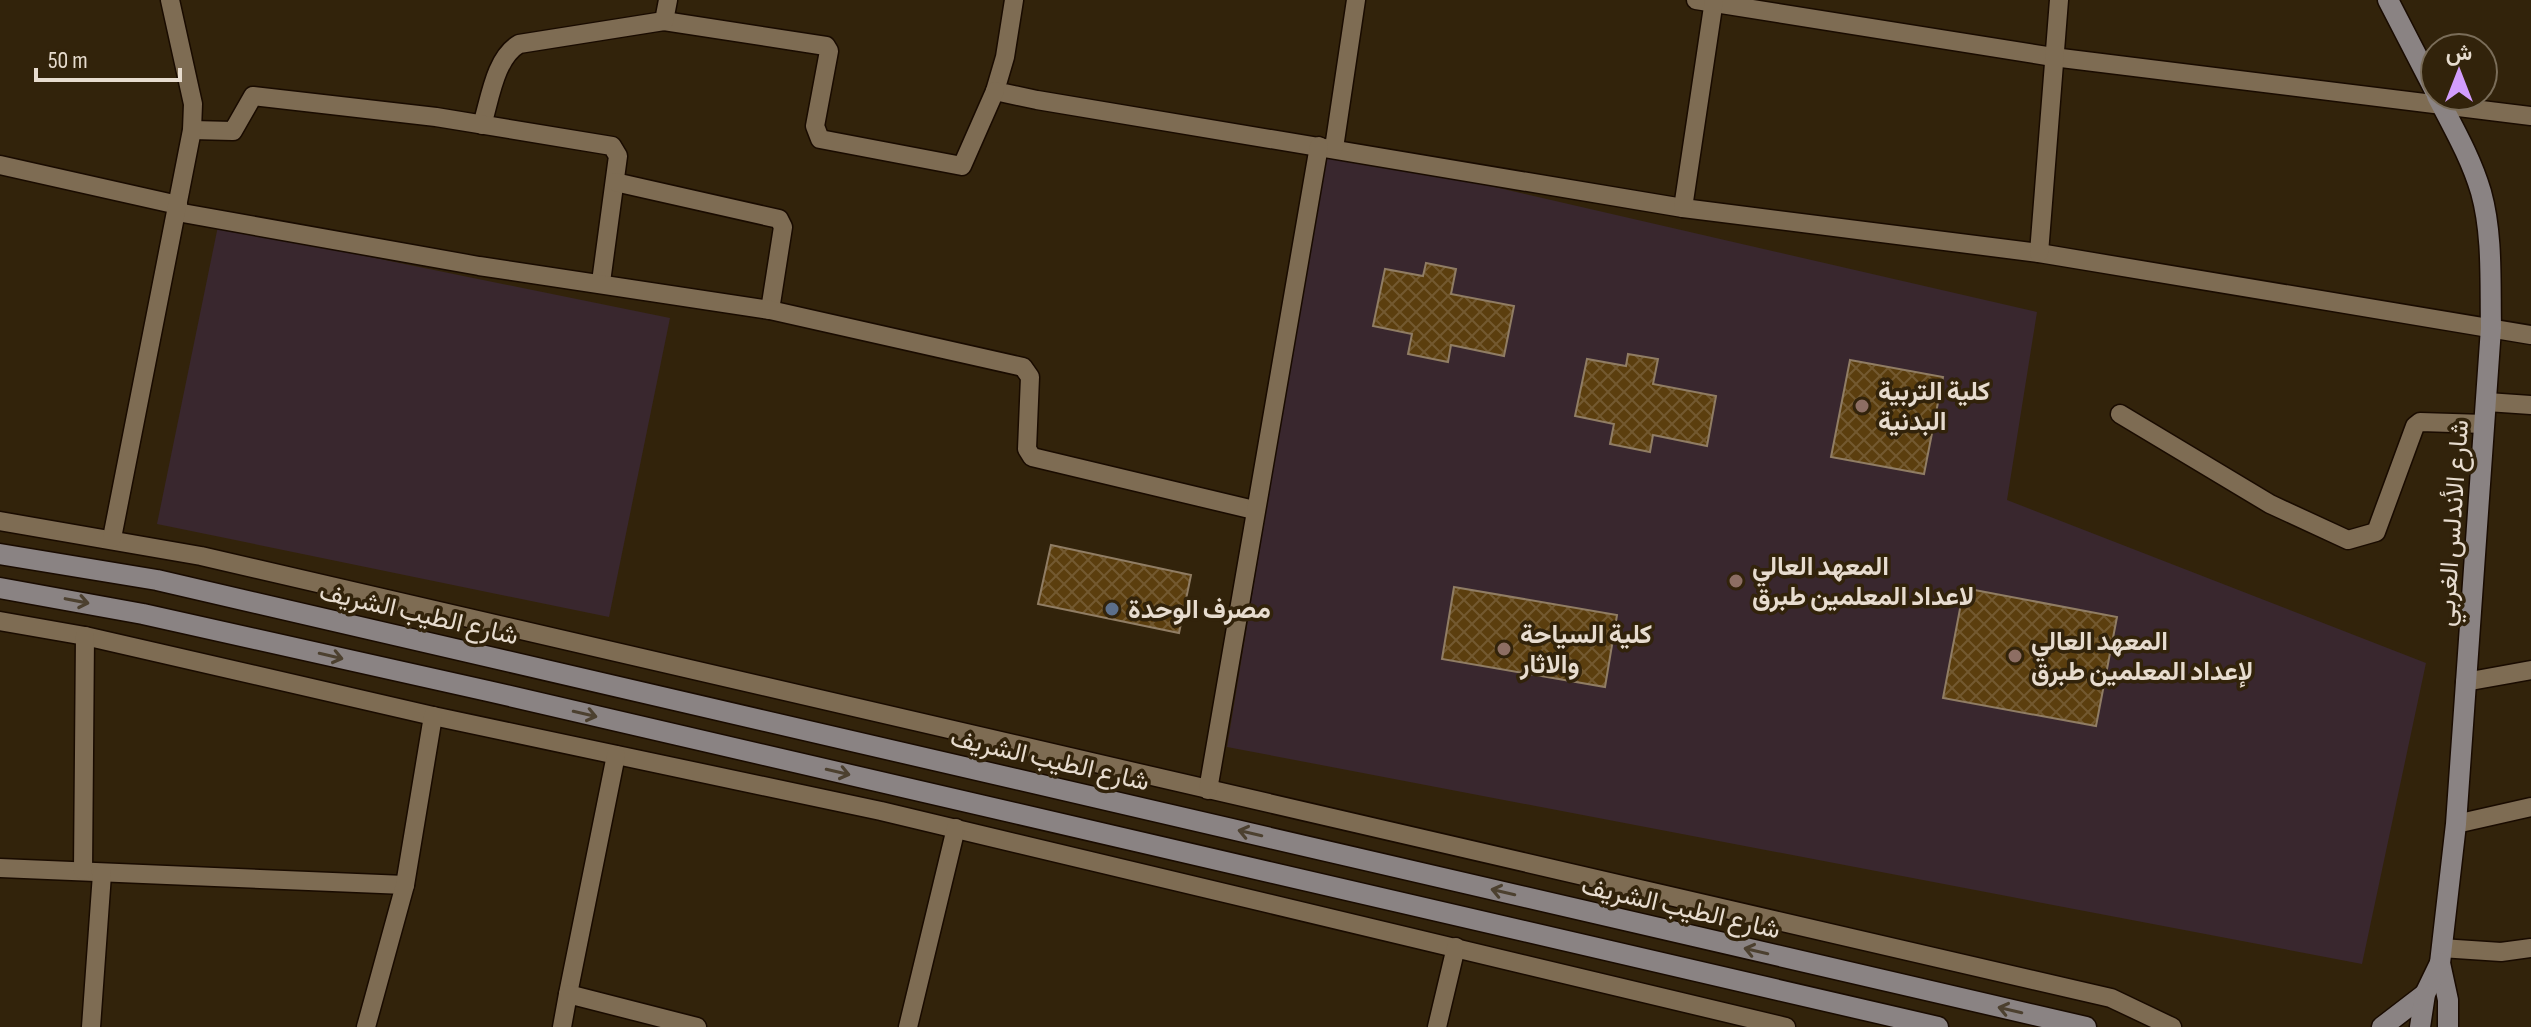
<svg xmlns="http://www.w3.org/2000/svg" width="2531" height="1027" font-family="'Sofia Sans Condensed',Vazirmatn,sans-serif">
<style>
.education{fill:#39272e}
.building{fill:url(#building-cross-hatch);stroke:#907d64;stroke-width:2}
.lines{fill:none;stroke-linecap:round;stroke-linejoin:round}
.street-casing{stroke:#190b00;stroke-width:21}
.secondary-casing{stroke:#190b00;stroke-width:23}
.street{stroke:#7e6c53;stroke-width:18}
.secondary{stroke:#8a8383;stroke-width:20}
.oneway{stroke:#4c402f}
.education-dot{fill:#8d6e63;stroke:#32230b;stroke-width:3}
.service-dot{fill:#5c6f8a;stroke:#32230b;stroke-width:3}
.labels{text-anchor:middle;stroke-width:7;stroke-linejoin:round;paint-order:stroke}
.poi-label{font-size:26px;font-weight:bold;fill:#e7dccf;stroke:#32230b;text-anchor:start}
.street-label{font-size:26px;fill:#e7dccf;stroke:#32230b}
</style>
<defs>
<pattern id="building-cross-hatch" width="8" height="8" patternUnits="userSpaceOnUse" patternTransform="scale(2)"><rect width="8" height="8" fill="#5b3e0e"/><path d="M0 0l8 8M0 8l8-8" fill="none" stroke="#735930"/></pattern>
</defs>
<rect width="100%" height="100%" fill="#32230b"/>
<!-- education -->
<g class="education">
<path d="M1326 148 2037 312 2007 500 2426 663 2362 964 1227 747Z"/>
<path d="M218 226 670 318 609 617 157 524Z"/>
</g>
<!-- building -->
<g class="building">
<path d="M1426 263 1456 269 1451 294 1514 306 1504 356 1451 345 1448 362 1408 354 1412 334 1373 326 1385 269 1423 276Z"/>
<path d="M1628 354 1658 359 1653 384 1716 396 1707 446 1653 435 1650 452 1610 444 1614 424 1575 416 1587 359 1626 366Z"/>
<path d="M1850 360 1943 377 1924 474 1831 457Z"/>
<path d="M1051 545 1191 575 1179 633 1038 604Z"/>
<path d="M1454 587 1617 615 1605 687 1442 659Z"/>
<path d="M1964 588 2117 617 2096 726 1943 698Z"/>
</g>
<g class="lines">
<!-- street casing -->
<g class="street-casing">
<g id="street">
<path d="M1014 0 1005 57 995 91 1037 100 1683 208 2039 253 2531 335"/>
<path d="M1696 0 2053 57 2531 116"/>
<path d="M664 21 826 46 829 51 815 126 820 139 962 166 995 91"/>
<path d="M482 125C490 99 495 58 519 44L664 21 668 0"/>
<path d="M192 130 233 131 253 96 436 117 612 146 618 156 601 282"/>
<path d="M1334 148 1356 0"/>
<path d="M0 165 178 205"/>
<path d="M615 182 779 219 783 227 770 310"/>
<path d="M1683 208 1714 0"/>
<path d="M177 212 479 266 770 310 1023 367 1030 377 1027 449 1032 457 1254 510"/>
<path d="M2039 253 2059 0"/>
<path d="M2487 402 2531 405"/>
<path d="M2120 414 2270 504 2348 540 2376 532 2415 426 2420 422 2485 424"/>
<path d="M0 521 201 556 2111 998 2172 1027"/>
<path d="M112 538 192 130 193 104 170 0"/>
<path d="M0 621 85 636 433 716 881 811 1786 1027"/>
<path d="M2465 682 2531 670"/>
<path d="M1208 790 1319 146"/>
<path d="M2456 824 2531 807"/>
<path d="M0 868 405 885"/>
<path d="M83 871 85 636"/>
<path d="M2441 948 2501 952 2531 948"/>
<path d="M568 994 616 755"/>
<path d="M91 1027 102 874"/>
<path d="M366 1027 405 885 433 716"/>
<path d="M562 1027 568 994 697 1027"/>
<path d="M908 1027 956 828"/>
<path d="M1437 1027 1456 947"/>
</g>
</g>
<!-- secondary casing -->
<g class="secondary-casing">
<g id="secondary">
<path d="M2388 0 2435 91"/>
<path d="M2437 96C2453 127 2471 158 2481 192 2493 235 2490 284 2491 328L2456 824 2440 963 2448 1000V1027"/>
<path d="M0 554 157 580 2086 1027"/>
<path d="M0 588 143 614 488 691 1938 1027"/>
<path d="M2382 1027 2425 994"/>
<path d="M2420 1027 2425 994 2440 963"/>
</g>
</g>
<!-- street -->
<use href="#street" class="street"/>
<!-- secondary -->
<use href="#secondary" class="secondary"/>
</g>
<!-- one-way arrows -->
<defs><path id="oneway-shaft" d="M-6 0H5M1.5-3L5.5 0L1.5 3" fill="none" stroke-width="1.6" stroke-linecap="round" stroke-linejoin="round" transform="scale(2)"/></defs>
<g class="oneway">
<use href="#oneway-shaft" transform="translate(77 601) rotate(11)"/>
<use href="#oneway-shaft" transform="translate(331 656) rotate(13)"/>
<use href="#oneway-shaft" transform="translate(585 714) rotate(13)"/>
<use href="#oneway-shaft" transform="translate(838 772) rotate(13)"/>
<use href="#oneway-shaft" transform="translate(1250 833) rotate(-167)"/>
<use href="#oneway-shaft" transform="translate(1503 892) rotate(-167)"/>
<use href="#oneway-shaft" transform="translate(1756 951) rotate(-167)"/>
<use href="#oneway-shaft" transform="translate(2010 1010) rotate(-167)"/>
</g>
<!-- markers -->
<g class="education-dot">
<circle cx="1862" cy="406" r="8"/>
<circle cx="1736" cy="581" r="8"/>
<circle cx="1504" cy="649" r="8"/>
<circle cx="2015" cy="656" r="8"/>
</g>
<circle class="service-dot" cx="1112" cy="609" r="8"/>
<g class="labels">
<!-- poi labels -->
<g class="poi-label">
<text x="1878" y="400">كلية التربية<tspan x="1878" dy="30">البدنية</tspan></text>
<text x="1752" y="575">المعهد العالي<tspan x="1752" dy="30">لاعداد المعلمين طبرق</tspan></text>
<text x="1128" y="618">مصرف الوحدة</text>
<text x="1520" y="643">كلية السياحة<tspan x="1520" dy="30">والاثار</tspan></text>
<text x="2031" y="650">المعهد العالي<tspan x="2031" dy="30">لإعداد المعلمين طبرق</tspan></text>
</g>
<!-- street labels -->
<g class="street-label">
<text transform="translate(2452 523) rotate(-86)" y="9">شارع الأندلس الغربي</text>
<text transform="translate(419 613) rotate(13)" y="9">شارع الطيب الشريف</text>
<text transform="translate(1050 759) rotate(13)" y="9">شارع الطيب الشريف</text>
<text transform="translate(1681 907) rotate(13)" y="9">شارع الطيب الشريف</text>
</g>
</g>
<!-- north arrow -->
<g transform="translate(2459 72)"><circle r="38" fill="#32230b" stroke="#7a6d59" stroke-width="2"/>
<path d="M0-6L14 30L0 20L-14 30Z" fill="#d29dfd"/>
<text y="-12" font-size="22" font-weight="bold" text-anchor="middle" fill="#e7dccf">ش</text>
</g>
<!-- scale -->
<path d="M36 68v12h144v-12" fill="none" stroke="#e7dccf" stroke-width="4"/>
<text x="48" y="68" font-size="24" fill="#e7dccf" stroke="#32230b" stroke-width="6" paint-order="stroke">50 m</text>
</svg>
